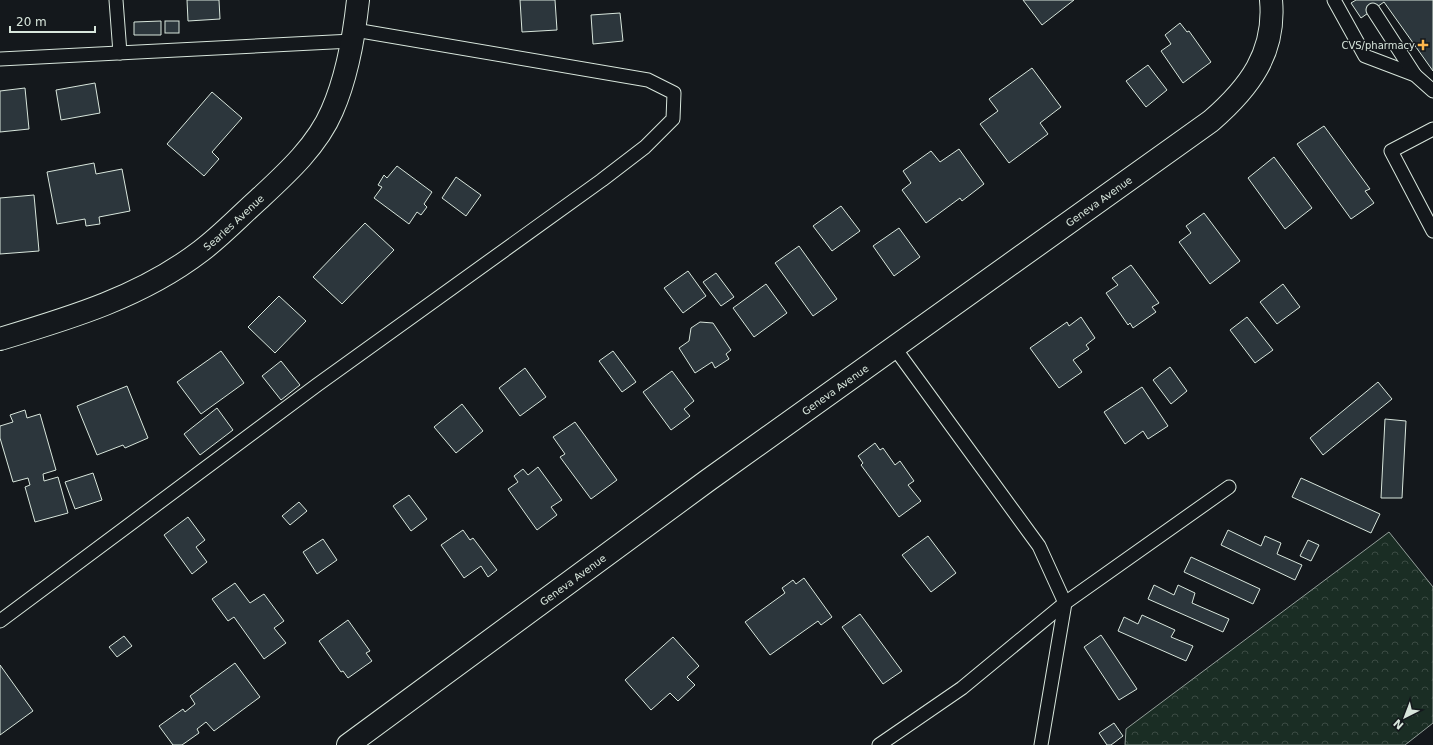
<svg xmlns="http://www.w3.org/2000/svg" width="1433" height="745" font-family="'DejaVu Sans',sans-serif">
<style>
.forest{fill:url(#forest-crowns);stroke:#939e99}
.building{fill:#2c363c;stroke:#d8e6dc}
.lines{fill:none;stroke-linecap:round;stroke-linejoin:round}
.lane-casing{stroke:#d8e6dc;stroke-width:15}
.street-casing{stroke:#d8e6dc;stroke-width:24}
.lane{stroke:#14181c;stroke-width:13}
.street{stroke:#14181c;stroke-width:22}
.poi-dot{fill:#ffb74d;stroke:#14181c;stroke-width:1.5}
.labels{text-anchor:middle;stroke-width:3;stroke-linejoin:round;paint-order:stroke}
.poi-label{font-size:10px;fill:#d8e6dc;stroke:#14181c;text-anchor:end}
.street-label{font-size:10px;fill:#d8e6dc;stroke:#14181c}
</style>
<defs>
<pattern id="forest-crowns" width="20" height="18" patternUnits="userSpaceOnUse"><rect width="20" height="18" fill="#1a2d24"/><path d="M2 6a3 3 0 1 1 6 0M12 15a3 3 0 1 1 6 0" fill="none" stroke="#3b4b43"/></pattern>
</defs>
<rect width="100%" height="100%" fill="#14181c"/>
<!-- forest -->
<path class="forest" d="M1389 532 1433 587V723L1405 745H1125L1126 729Z"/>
<!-- building -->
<g class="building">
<path d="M187 0H219L220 19 188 21Z"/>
<path d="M520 0H555L557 30 522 32Z"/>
<path d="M1023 0H1074L1042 25Z"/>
<path d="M1356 0H1433V71L1384 2 1361 18 1351 3Z"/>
<path d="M620 13 623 41 593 44 591 15Z"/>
<path d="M161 21V35H134V22Z"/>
<rect x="165" y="21" width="14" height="12"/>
<path d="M1180 23 1187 32 1189 31 1211 62 1183 83 1161 51 1171 44 1165 35Z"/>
<path d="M1148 65 1167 90 1146 107 1126 81Z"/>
<path d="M1032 68 1061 107 1040 123 1048 134 1009 163 980 124 998 111 989 99Z"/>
<path d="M95 83 100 113 61 120 56 90Z"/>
<path d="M25 88 29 129 0 132V91Z"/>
<path d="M212 92 242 118 212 152 219 159 204 176 167 144Z"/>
<path d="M1324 126 1370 189 1365 191 1374 203 1351 219 1297 144Z"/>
<path d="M959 149 984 184 962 201 960 198 926 223 902 190 911 183 903 171 931 151 940 162Z"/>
<path d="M1274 157 1312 208 1285 229 1248 178Z"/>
<path d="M94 163 96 174 122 169 130 211 99 217 100 224 86 226 85 219 57 224 47 172Z"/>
<path d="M397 166 432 192 424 204 427 207 421 215 417 212 409 224 374 198 382 187 378 185 384 175 387 178Z"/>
<path d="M456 177 481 195 466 216 442 198Z"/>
<path d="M34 195 39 251 0 254V198Z"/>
<path d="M841 206 860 231 832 251 813 226Z"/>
<path d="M1204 213 1240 261 1210 284 1179 242 1191 233 1186 226Z"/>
<path d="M365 223 394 250 342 304 313 277Z"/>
<path d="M899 228 920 257 894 276 873 246Z"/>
<path d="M799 246 837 299 813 316 775 263Z"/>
<path d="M1131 265 1159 303 1152 307 1156 312 1133 328 1130 323 1128 325 1106 293 1118 285 1112 278Z"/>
<path d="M688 271 706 296 683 313 664 288Z"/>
<path d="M716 273 734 297 721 306 703 282Z"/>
<path d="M766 284 787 313 754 337 733 308Z"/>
<path d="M1283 284 1300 307 1277 324 1260 302Z"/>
<path d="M279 296 306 321 275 353 248 327Z"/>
<path d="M1081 317 1095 338 1086 345 1089 349 1073 360 1082 372 1059 388 1030 348 1067 322 1069 326Z"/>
<path d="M1247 317 1273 350 1255 363 1230 330Z"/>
<path d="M700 322 713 323 731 350 726 354 729 359 715 368 712 362 695 373 679 348 689 341 691 328Z"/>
<path d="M221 351 244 383 201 414 177 382Z"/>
<path d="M613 351 636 382 622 392 599 361Z"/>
<path d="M281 361 300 385 281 400 262 376Z"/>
<path d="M1170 367 1187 391 1171 404 1153 380Z"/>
<path d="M525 368 546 397 520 416 499 388Z"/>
<path d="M672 371 694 401 684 409 690 416 671 430 643 392Z"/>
<path d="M1378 382 1392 399 1323 455 1310 438Z"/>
<path d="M127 386 148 438 125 448 123 445 97 455 77 406Z"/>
<path d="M1142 387 1168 426 1148 439 1143 431 1125 444 1104 412Z"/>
<path d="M462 404 483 431 456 453 434 427Z"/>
<path d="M217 408 233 430 200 455 184 434Z"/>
<path d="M25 410 27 418 40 414 56 470 43 474 44 481 58 477 68 513 35 522 25 487 30 485 28 478 13 482 0 438V426L13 422 10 415Z"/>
<path d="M1385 419 1406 421 1402 498H1381Z"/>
<path d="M575 422 617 480 591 499 560 457 565 454 553 437Z"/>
<path d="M875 443 880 450 883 448 895 465 900 461 914 481 908 485 921 501 899 517 861 465 863 463 858 456Z"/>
<path d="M538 467 562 500 551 507 557 515 537 530 508 489 518 482 514 476 523 469 528 475Z"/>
<path d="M93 473 102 500 75 509 65 482Z"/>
<path d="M1301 478 1380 514 1371 533 1292 497Z"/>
<path d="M409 495 427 519 411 531 393 506Z"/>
<path d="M299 502 307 511 290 525 282 516Z"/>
<path d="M188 517 205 540 196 547 207 562 192 574 164 535Z"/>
<path d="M463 530 470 540 473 538 497 570 488 577 481 566 464 578 441 545Z"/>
<path d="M1228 530 1261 546 1265 536 1281 543 1277 554 1302 565 1295 580 1221 545Z"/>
<path d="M928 536 956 573 931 592 902 555Z"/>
<path d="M323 539 337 560 317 574 303 552Z"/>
<path d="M1308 540 1319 545 1311 561 1300 556Z"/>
<path d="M1191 557 1260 589 1253 604 1184 572Z"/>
<path d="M804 578 832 617 821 625 818 621 770 655 745 622 785 593 782 588 793 580 796 584Z"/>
<path d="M235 583 250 603 264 594 284 621 274 628 286 643 264 659 234 617 228 621 212 599Z"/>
<path d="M1154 585 1174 595 1178 585 1195 593 1192 603 1229 619 1223 632 1148 599Z"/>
<path d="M860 614 902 671 883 684 842 627Z"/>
<path d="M1142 615 1175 630 1171 637 1193 646 1186 661 1118 631 1124 617 1138 624Z"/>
<path d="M348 620 370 651 366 653 372 661 348 678 343 671 341 672 319 641Z"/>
<path d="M1101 635 1137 689 1119 700 1084 647Z"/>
<path d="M124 636 132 646 117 657 109 647Z"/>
<path d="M673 637 699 666 687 677 695 685 678 701 670 693 651 710 625 680Z"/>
<path d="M235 663 260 697 214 731 206 722 197 729 199 733 182 745H173L159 726 183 709 185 712 195 704 190 696Z"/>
<path d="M0 665 33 711 0 735Z"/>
<path d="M1114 723 1123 736 1111 745H1107L1099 733Z"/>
</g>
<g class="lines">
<!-- lane casing -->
<g class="lane-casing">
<g id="lane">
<path d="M116 0 120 53"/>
<path d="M1334 0 1365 56 1415 75 1433 91"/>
<path d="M1373 10 1415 75"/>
<path d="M0 59 352 41"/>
<path d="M1433 129 1391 151 1433 231"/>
<path d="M894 347 1039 546 1065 603 1041 745"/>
<path d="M0 621 317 385 602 180 645 147 673 119 674 93 648 80 355 30"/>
<path d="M879 745 962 688 1065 603 1229 487"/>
</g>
</g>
<!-- street casing -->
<g class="street-casing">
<g id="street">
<path id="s1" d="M0 339C70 318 141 297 201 251 221 236 240 216 259 199 286 174 317 146 332 111 347 77 354 37 358 0"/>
<path id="s2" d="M348 745 707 481 1211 121C1249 88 1276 53 1271 0"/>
</g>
</g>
<!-- lane -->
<use href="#lane" class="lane"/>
<!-- street -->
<use href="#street" class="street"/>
</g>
<!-- markers -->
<path class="poi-dot" d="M1421 39h4v4h4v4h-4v4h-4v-4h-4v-4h4z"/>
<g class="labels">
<!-- poi labels -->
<g class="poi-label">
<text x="1415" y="49">CVS/pharmacy</text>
</g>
<!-- street labels -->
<g class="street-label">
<text dy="4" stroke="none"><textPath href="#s2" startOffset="927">Geneva Avenue</textPath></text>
<text dy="4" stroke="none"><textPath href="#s1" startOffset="264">Searles Avenue</textPath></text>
<text dy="4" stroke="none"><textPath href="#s2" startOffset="603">Geneva Avenue</textPath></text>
<text dy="4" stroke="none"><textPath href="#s2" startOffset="279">Geneva Avenue</textPath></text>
</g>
</g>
<!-- north arrow -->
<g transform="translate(1405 717) rotate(222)" stroke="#14181c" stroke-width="3" paint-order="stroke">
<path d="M0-3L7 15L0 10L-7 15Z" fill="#d8e6dc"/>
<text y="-6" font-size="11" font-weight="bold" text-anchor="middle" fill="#d8e6dc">N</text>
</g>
<!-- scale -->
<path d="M10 26v6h85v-6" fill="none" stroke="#d8e6dc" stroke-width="2"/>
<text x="16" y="26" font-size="12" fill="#d8e6dc" stroke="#14181c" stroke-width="3" paint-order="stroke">20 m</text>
</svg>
